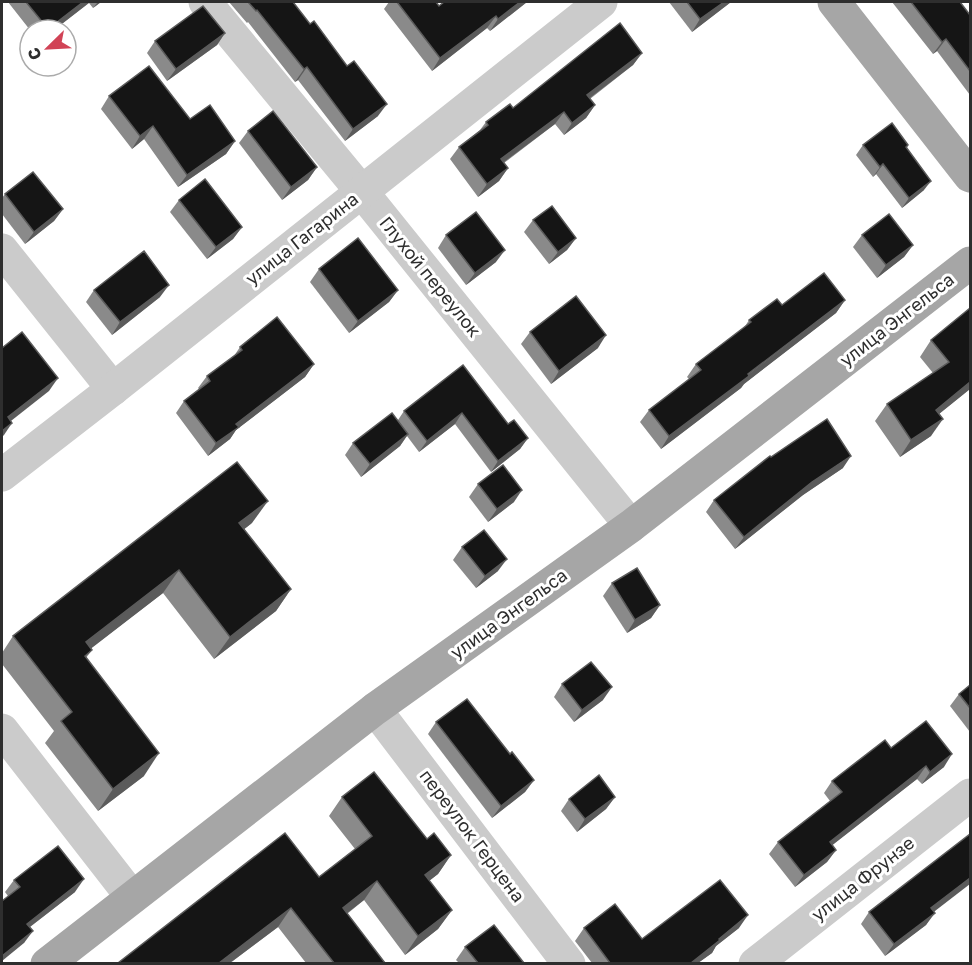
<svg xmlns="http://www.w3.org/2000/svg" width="972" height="965" font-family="'Golos Text',sans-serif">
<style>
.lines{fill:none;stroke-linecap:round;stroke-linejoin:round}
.minor{stroke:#cbcbcb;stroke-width:33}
.major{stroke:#a6a6a6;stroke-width:33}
.wall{fill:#8a8a8a}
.shaded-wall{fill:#5b5b5b}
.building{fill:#151515;stroke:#5b5b5b;stroke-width:1.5}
.labels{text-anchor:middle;stroke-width:6;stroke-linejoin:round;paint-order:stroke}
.street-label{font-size:18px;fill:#2e2e2e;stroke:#fff}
</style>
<rect width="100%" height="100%" fill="#fff"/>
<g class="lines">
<!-- minor -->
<g class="minor">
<path d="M205 2 362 192 631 526"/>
<path d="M2 250 113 389"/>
<path d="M2 475 113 389 601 2"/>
<path d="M375 709 569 964"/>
<path d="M2 730 132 897"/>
<path d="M755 964 970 795"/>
</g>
<!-- major -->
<g class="major">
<path d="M834 2 970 176"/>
<path d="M47 964 375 709 631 526 970 263"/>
</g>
</g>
<!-- wall -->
<g class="wall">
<path d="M8 2H101L93 8 89 3 54 30H30Z"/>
<path d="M229 2H293L378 116 345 141 298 80 295 82 248 22 247 23Z"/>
<path d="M389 2H436L439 6 444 2H527L490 31 487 28 432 71 384 9Z"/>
<path d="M669 2H731L692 32Z"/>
<path d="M892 2H960L970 15V95L937 51 933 54Z"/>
<path d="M225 33 217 45 167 81 147 53 155 41Z"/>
<path d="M642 53 633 65 590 99 595 105 586 118 564 135 555 124 504 163 508 168 499 181 478 197 450 159 459 147 480 130 486 122 513 108Z"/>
<path d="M109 96 190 119 235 141 226 154 178 187 144 139 132 149 101 109Z"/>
<path d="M248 131 317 167 308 180 282 200 239 143Z"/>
<path d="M863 145H908L907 148 924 190 902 208 876 174 873 177 856 155Z"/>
<path d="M5 194 63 209 54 221 25 244 2 214V198Z"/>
<path d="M179 200 242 227 233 239 207 259 170 212Z"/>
<path d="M533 220 576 238 567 250 549 264 524 232Z"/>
<path d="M446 235 496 262 466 285 438 248Z"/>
<path d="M862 235 913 245 904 257 877 278 853 247Z"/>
<path d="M319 269 398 290 389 302 349 333 310 282Z"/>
<path d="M94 290 160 297 112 335 86 302Z"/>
<path d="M845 300 836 313 744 384 741 388 661 449 640 422 649 410 689 379 687 377 696 364 744 328 749 320 782 305Z"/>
<path d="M970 308V389L939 414 931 436 900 457 875 421 887 404 933 373 920 357 931 340Z"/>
<path d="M530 332 598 348 551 384 521 344Z"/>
<path d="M240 347 314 364 305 377 236 430 230 439 208 456 176 413 184 401 199 389 198 388 207 376 234 356Z"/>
<path d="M463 365 508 424 528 438 520 449 491 472 455 424 419 452 407 436 400 446 361 477 345 455 353 443 398 420 404 411Z"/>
<path d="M771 457 843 468 803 495 735 549 706 512 714 500Z"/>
<path d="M478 484 514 502 488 522 469 497Z"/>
<path d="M252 523 244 529 291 589 276 611 214 659 163 593 91 648 92 650 86 658 144 776 98 811 45 743 54 731 2 664V653L13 636Z"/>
<path d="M462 547 498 571 476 588 453 560Z"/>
<path d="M612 583 660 605 651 618 627 633 603 596Z"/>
<path d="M562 684 603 700 574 722 554 697Z"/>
<path d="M970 685V732L950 706 959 694Z"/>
<path d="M436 722 510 754 534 780 525 792 492 818 428 734Z"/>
<path d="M891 748 944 767 922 784 917 779 832 845 836 850 827 862 795 887 769 854 778 842 830 801 824 793 832 781Z"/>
<path d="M342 797 427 839 451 855 438 874 429 881 452 910 438 929 405 955 364 900 347 914 385 963H306L278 927 230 963 319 877 355 849 329 816Z"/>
<path d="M615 797 606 809 577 832 561 811 569 799Z"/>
<path d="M14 880 75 892 30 927 24 943 8 896 5 892Z"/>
<path d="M869 912H934L926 925 885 956 861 924Z"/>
<path d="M584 928 642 939 739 928 716 946 712 953 698 963H592L575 941Z"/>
<path d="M465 947 524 963H459L456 960Z"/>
</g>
<!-- shaded-wall -->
<g class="shaded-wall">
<path d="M83 2H90L54 30H47Z"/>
<path d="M98 2H101L93 8Z"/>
<path d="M520 2H527L490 31 498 19Z"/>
<path d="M724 2H731L692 32 700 19Z"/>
<path d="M496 16 487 28 432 71 440 58Z"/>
<path d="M225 33 217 45 167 81 176 69Z"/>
<path d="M946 39 937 51 933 54 942 42Z"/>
<path d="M642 53 633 65 578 107 587 95Z"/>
<path d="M307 67 298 80 295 82 304 69Z"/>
<path d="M387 104 378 116 345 141 353 129Z"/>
<path d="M595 105 586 118 564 135 572 123Z"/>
<path d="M564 112 555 124 492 171 501 159Z"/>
<path d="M153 126 144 139 132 149 140 136Z"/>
<path d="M235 141 226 154 178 187 187 175Z"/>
<path d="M883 164 876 174 873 177 880 167Z"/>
<path d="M317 167 308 180 282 200 291 187Z"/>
<path d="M508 168 499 181 478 197 487 184Z"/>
<path d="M931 181 924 190 902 208 909 198Z"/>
<path d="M63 209 54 221 25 244 34 232Z"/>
<path d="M242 227 233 239 207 259 216 247Z"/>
<path d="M576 238 567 250 549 264 558 252Z"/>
<path d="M913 245 904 257 877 278 886 265Z"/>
<path d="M505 250 496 262 466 285 475 273Z"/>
<path d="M169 285 160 297 112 335 120 322Z"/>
<path d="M398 290 389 302 349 333 358 321Z"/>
<path d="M845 300 836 313 744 384 741 388 661 449 669 436Z"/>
<path d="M606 335 598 348 551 384 559 371Z"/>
<path d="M314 364 305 377 236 430 230 439 208 456 216 443 236 424Z"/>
<path d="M58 378 49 391 2 428 8 417Z"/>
<path d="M970 382V389L924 426 936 410Z"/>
<path d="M462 413 455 424 419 452 427 441Z"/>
<path d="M943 419 931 436 900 457 911 440Z"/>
<path d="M12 423 4 435 2 437V431Z"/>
<path d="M408 434 400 446 361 477 370 464Z"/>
<path d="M528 438 520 449 491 472 498 461Z"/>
<path d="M851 456 843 468 803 495 735 549 744 537 812 482Z"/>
<path d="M522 490 514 502 488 522 497 509Z"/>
<path d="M268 501 252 523 224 545 239 523Z"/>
<path d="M507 559 498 571 476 588 485 576Z"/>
<path d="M179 570 163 593 71 664 86 642Z"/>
<path d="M291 589 276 611 214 659 230 637Z"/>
<path d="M660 605 651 618 627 633 635 620Z"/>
<path d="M612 687 603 700 574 722 582 710Z"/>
<path d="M159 753 144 776 98 811 113 789Z"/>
<path d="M952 754 944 767 922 784 930 772Z"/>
<path d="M926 766 917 779 821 854 830 842Z"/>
<path d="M534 780 525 792 492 818 501 806Z"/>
<path d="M615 797 606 809 577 832 585 819Z"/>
<path d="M836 850 827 862 795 887 804 875Z"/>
<path d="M451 855 438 874 412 894 425 875Z"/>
<path d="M970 878V884L922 921 931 908Z"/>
<path d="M84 879 75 892 18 936 27 924Z"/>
<path d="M377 881 364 900 329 927 343 908Z"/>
<path d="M291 908 278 927 230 963H219Z"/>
<path d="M452 910 438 929 405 955 418 936Z"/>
<path d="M935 913 926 925 885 956 894 944Z"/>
<path d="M748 915 739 928 716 946 712 953 698 963H691L719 939Z"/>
<path d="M33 931 24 943 2 961V956Z"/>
</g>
<!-- building -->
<g class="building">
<path d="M26 2H83L48 29Z"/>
<path d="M248 2H293L310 24 314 21 347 66 354 61 387 104 353 129 307 67 304 69 257 10 256 11Z"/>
<path d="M397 2H436L439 6 444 2H520L498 19 496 16 440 58Z"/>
<path d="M687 2H724L700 19Z"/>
<path d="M911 2H960L970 15V71L946 39 942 42Z"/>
<path d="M203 6 225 33 176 69 155 41Z"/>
<path d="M620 23 642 53 587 95 595 105 572 123 564 112 501 159 508 168 487 184 459 147 488 125 486 122 510 104 513 108Z"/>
<path d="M149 66 190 119 210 105 235 141 187 175 153 126 140 136 109 96Z"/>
<path d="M273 111 317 167 291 187 248 131Z"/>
<path d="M892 123 908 145 906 147 931 181 909 198 883 164 880 167 863 145Z"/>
<path d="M33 172 63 209 34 232 5 194Z"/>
<path d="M205 179 242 227 216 247 179 200Z"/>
<path d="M552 206 576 238 558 252 533 220Z"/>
<path d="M476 212 505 250 475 273 446 235Z"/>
<path d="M889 214 913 245 886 265 862 235Z"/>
<path d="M358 238 398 290 358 321 319 269Z"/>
<path d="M144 251 169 285 120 322 94 290Z"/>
<path d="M824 273 845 300 748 374 749 376 669 436 649 410 701 370 696 364 751 322 749 320 777 299 782 305Z"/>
<path d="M576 296 606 335 559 371 530 332Z"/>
<path d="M970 308V382L936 410 943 419 911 440 887 404 949 362 931 340Z"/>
<path d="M277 317 314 364 236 424 239 427 216 443 184 401 210 381 207 376 242 350 240 347Z"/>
<path d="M22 332 58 378 8 417 12 423 2 431V348Z"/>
<path d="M463 365 508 424 514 420 528 438 498 461 462 413 427 441 404 411Z"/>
<path d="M392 413 408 434 370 464 353 443Z"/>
<path d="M827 419 851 456 812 482 744 537 714 500 770 456 771 457Z"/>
<path d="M237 462 268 501 239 523 291 589 230 637 179 570 86 642 92 650 85 656 159 753 113 789 61 721 72 712 13 636Z"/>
<path d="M503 465 522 490 497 509 478 484Z"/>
<path d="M484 530 507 559 485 576 462 547Z"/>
<path d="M637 568 660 605 635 620 612 583Z"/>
<path d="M591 662 612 687 582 710 562 684Z"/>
<path d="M970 685V708L959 694Z"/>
<path d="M467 699 510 754 512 752 534 780 501 806 436 722Z"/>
<path d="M926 721 952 754 930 772 926 766 830 842 836 850 804 875 778 842 842 792 832 781 885 740 891 748Z"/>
<path d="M374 772 427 839 434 833 451 855 425 875 452 910 418 936 377 881 343 908 385 963H334L291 908 219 963H118L285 833 319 877 372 836 342 797Z"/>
<path d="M599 775 615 797 585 819 569 799Z"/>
<path d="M970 834V878L931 908 935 913 894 944 869 912Z"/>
<path d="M58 846 84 879 27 924 33 931 2 956V901L20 887 14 880Z"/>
<path d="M720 880 748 915 719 939 720 940 691 963H610L584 928 615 904 642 939Z"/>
<path d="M494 925 524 963H478L465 947Z"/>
</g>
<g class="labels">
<!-- street labels -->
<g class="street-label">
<text transform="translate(302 239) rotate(-38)" y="6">улица Гагарина</text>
<text transform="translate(430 277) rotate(51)" y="6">Глухой переулок</text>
<text transform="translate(897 320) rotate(-38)" y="6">улица Энгельса</text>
<text transform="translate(509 614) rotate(-36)" y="6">улица Энгельса</text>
<text transform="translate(472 836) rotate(53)" y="6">переулок Герцена</text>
<text transform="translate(863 879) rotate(-38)" y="6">улица Фрунзе</text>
</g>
</g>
<!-- border -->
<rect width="972" height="965" fill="none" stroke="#2e2e2e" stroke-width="6"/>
<!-- north arrow -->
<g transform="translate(48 48) rotate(246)"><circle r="28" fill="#ffffff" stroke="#ababab" stroke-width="1.5"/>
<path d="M0-4.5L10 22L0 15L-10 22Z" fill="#d14356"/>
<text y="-9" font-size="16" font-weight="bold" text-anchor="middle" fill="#2e2e2e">С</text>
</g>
</svg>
